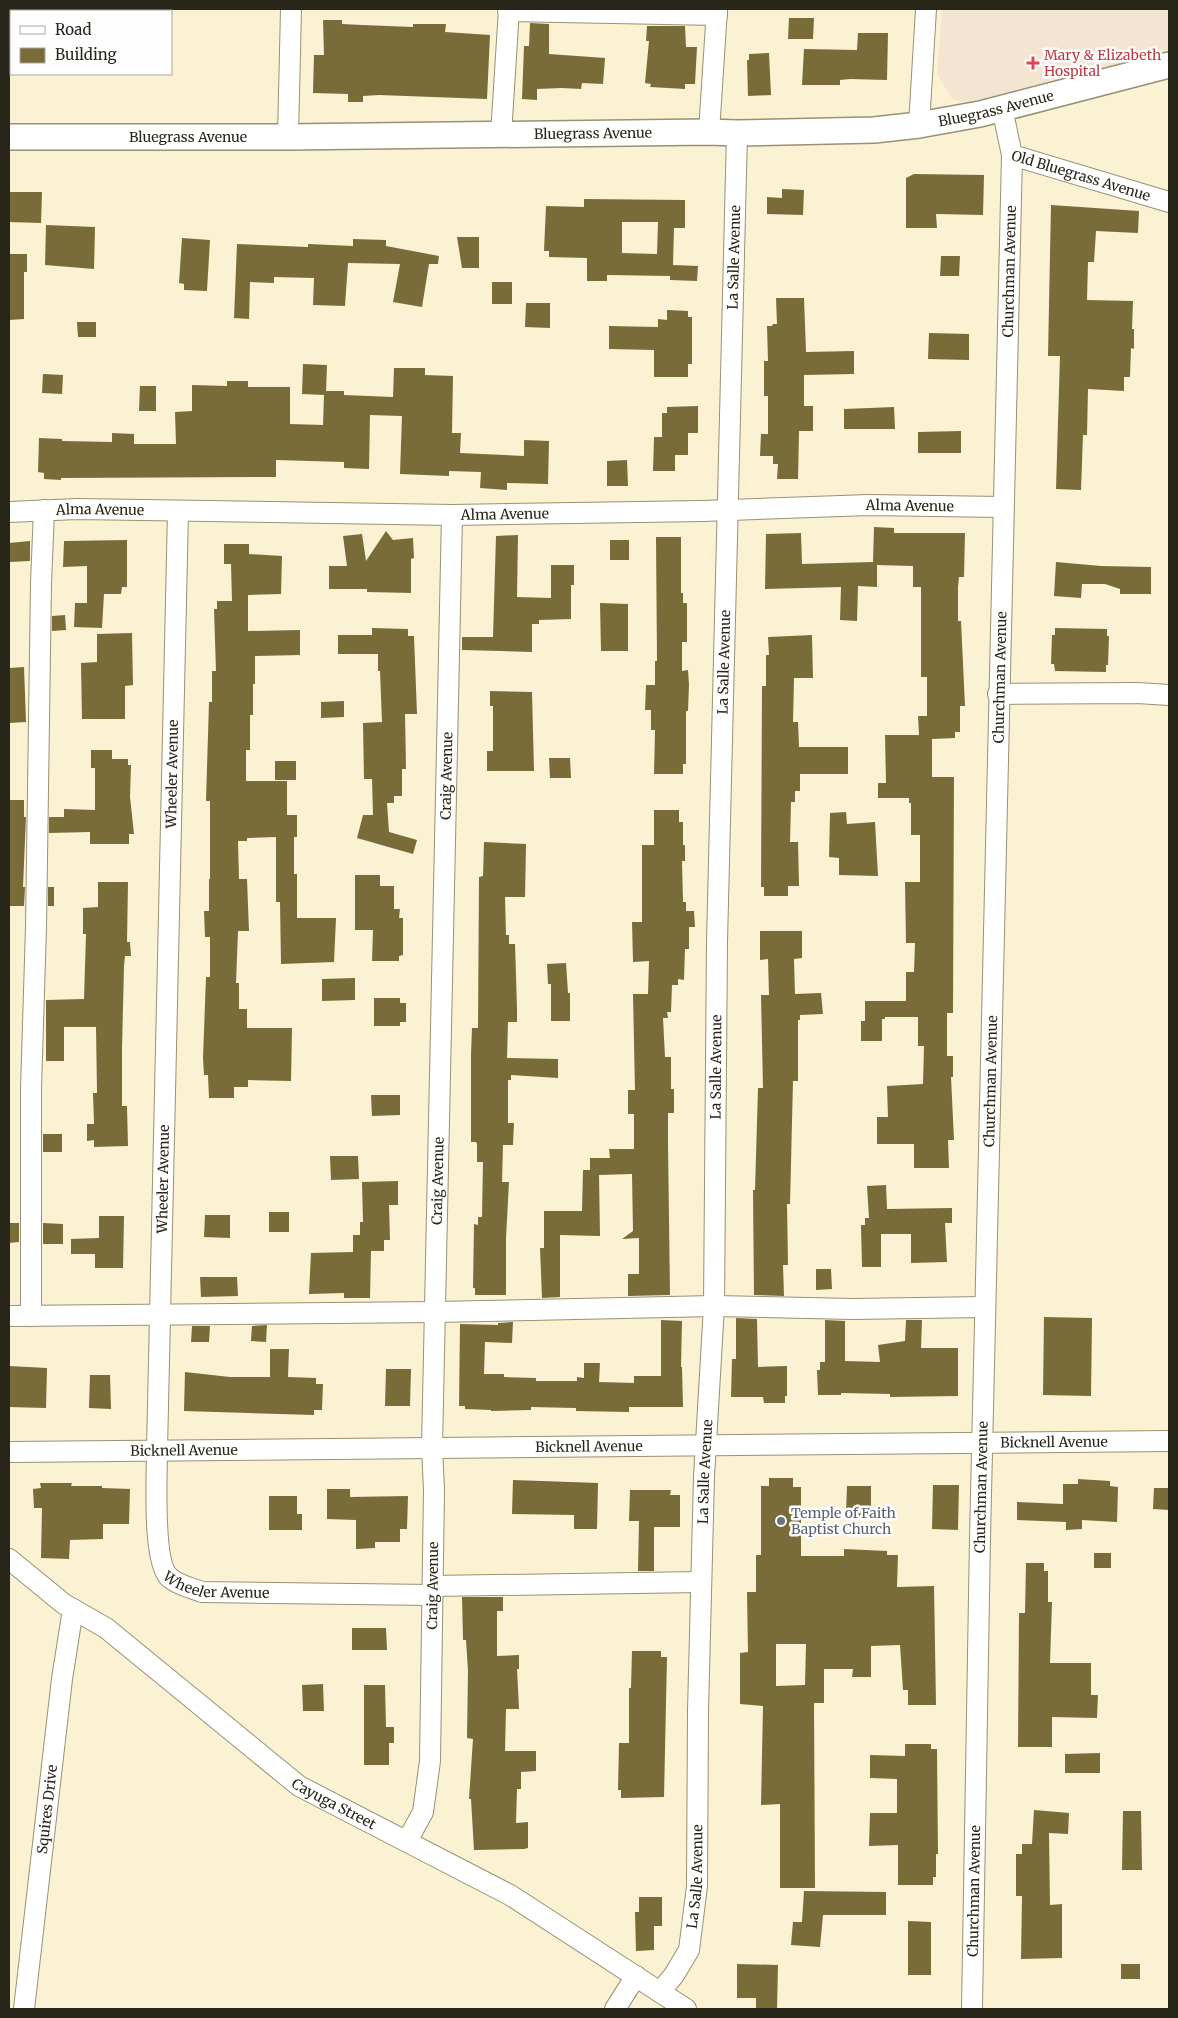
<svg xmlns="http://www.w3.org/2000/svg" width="1178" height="2018" font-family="Merriweather,serif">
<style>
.medical{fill:#f4e5d2}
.building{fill:#796c38;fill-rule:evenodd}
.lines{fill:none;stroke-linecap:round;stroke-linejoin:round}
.minor-casing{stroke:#989173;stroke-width:22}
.tertiary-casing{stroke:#989173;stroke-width:28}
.minor{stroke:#fff;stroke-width:20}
.tertiary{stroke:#fff;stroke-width:25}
.health-dot{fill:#e0444e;stroke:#fefefe;stroke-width:2}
.worship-dot{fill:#6b7280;stroke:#fefefe;stroke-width:2}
.labels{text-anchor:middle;stroke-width:5;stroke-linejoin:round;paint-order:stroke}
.health-label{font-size:14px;fill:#be3a42;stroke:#fefefe;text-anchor:start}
.street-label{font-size:14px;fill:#282519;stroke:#fefefe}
.worship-label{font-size:14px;fill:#5b616d;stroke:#fefefe;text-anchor:start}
</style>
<rect width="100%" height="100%" fill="#faf2d2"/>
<!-- medical -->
<path class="medical" d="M942 9H1169V53L970 103 952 99 937 74Z"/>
<!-- building -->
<g class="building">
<path d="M789 18H814L813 39H788Z"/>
<path d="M323 20H342V24L362 25 413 27V24H446L445 32 490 35 487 99 379 95 363 96V102H348V94L313 93 314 55H324Z"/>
<path d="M530 23 549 24V54L605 58 603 84 582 83 581 89 562 88 537 89V100L522 99 524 46H529Z"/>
<path d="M647 26H685L686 47H697L695 84H685V89L650 87 651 84 645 83 649 41H646Z"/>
<path d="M858 33H888L887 80 850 79 840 80V85H802L804 49 857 50Z"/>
<path d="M769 53 771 95 748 96 747 60H749V54Z"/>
<path d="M914 174 984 175 983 215 936 214 937 228H906V178Z"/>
<path d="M782 189 804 190 803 215 767 214V197L782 198Z"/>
<path d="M9 192H42L41 223 9 222Z"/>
<path d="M584 199 685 200V228H674L673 265 698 266 697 281 670 280V276L607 275V281H587V258L549 257V251H544L546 206 584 207ZM622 222H658L657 254 622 253Z"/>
<path d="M1051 205 1139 211 1138 233 1096 231 1094 262H1088L1087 300 1133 301 1132 329H1134V349L1131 348 1130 377H1124V391L1088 389 1087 435H1083L1081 490 1056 489 1060 356H1048Z"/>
<path d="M46 225 95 227 94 269 45 265Z"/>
<path d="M457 237H479V268H462Z"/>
<path d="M182 238 210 240 207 291 184 290V284L179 283Z"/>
<path d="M353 239 386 240V246L439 256 438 264H429L422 307 393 302 400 264 348 263 345 306 313 305 314 278 274 277V283L250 282 249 319 234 318 237 244 308 247V244L353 246Z"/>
<path d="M9 254H27V272H24V319L9 320Z"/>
<path d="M941 256H960L959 276H940Z"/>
<rect x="492" y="282" width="20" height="22"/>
<path d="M776 298H804L806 352 854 351V374L804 375V406H813V431H799L798 479H777L778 464H773V456H760L761 434H768V396H764V361H768L767 326H772L773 324H777Z"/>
<path d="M526 303H550V328L525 327Z"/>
<path d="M667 310 688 311V317H692V364H688V377H654V350L609 349V326L658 327V319L667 320Z"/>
<path d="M77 322H96V337H78Z"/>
<path d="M929 333 969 334V360L928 359Z"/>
<path d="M303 364 327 365 326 391H344V395L393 397 394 368H425V375L453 376 452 433H461L460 453 524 456V440L549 441 548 484 507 483V490L480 488 481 472 449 471V476L400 474 402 416 370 415 369 469 344 468V462L276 460V477L61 478V480L44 479V473L38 472 39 438 62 439V441L112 442V433L134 434V444H176L175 412 192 411V385L227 386V381H248V387H290V424L323 425 324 395 302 394Z"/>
<path d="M43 374 63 375 62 394 42 393Z"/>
<path d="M140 386H156V411H139Z"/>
<path d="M698 406V433H688V455H675V471H653L654 437H662V413H667V407Z"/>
<path d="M894 407 895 429H844V409Z"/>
<path d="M961 431V453H918V432Z"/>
<path d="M627 460 628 486H607V461Z"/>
<path d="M874 527 894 528V533H965L964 577H959L958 587V621H961L965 706H960V732H955V738L932 739V777H954L953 1013H947V1056H953V1077H951L954 1140H948L949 1168H914V1144H877V1117H888L887 1086 923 1084 924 1046H918V1017H885V1019H882V1041H861V1021H865V1001H906V972H914L915 943H906L905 882H920V835H911V803H909V798H878V783H886L885 735H919L918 716H927V677H921V587H913V566L877 565V587L858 586 857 621 840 620 841 587 765 589 766 534 801 533 802 564 873 562Z"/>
<path d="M386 531 393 540 413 538 414 558 411 559V593L367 592V589H329V566H347L343 536 362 534 366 561Z"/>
<path d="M518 535 517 597 551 598V565H574V585H571V619L539 620V624H532V652L462 650V637H493L496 536Z"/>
<path d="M656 537H681V593H683V603H687V642H682V671L688 670 689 685 688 711H686V764H683V774H654L655 730H651V710H645L646 685H655V661H657Z"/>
<path d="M127 540V587H122L121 594H104L102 628 74 627 75 603H87V566L63 567 64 541Z"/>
<rect x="610" y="540" width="19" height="20"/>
<path d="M30 541V561L9 562V543Z"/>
<path d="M224 544H249V554L282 556 281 594 248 595V631L300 630V655L255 656V684H253V715H250V750H246V781H287V815H297V837H294V874H297V918H336L334 962 281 964 280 902H276V837L247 838V841H238L239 879H247L249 931H238L236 983H239V1009H247V1028H292L291 1081 248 1080V1087H234V1098H209L208 1075H204L203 1058 206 977H210V937H205L204 911H209V879H210V801H206L209 702H212V671H216L214 609H217V601H232L231 564H224Z"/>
<path d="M1056 562 1101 566 1151 567V594H1120V589L1105 584H1082L1081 598 1054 596Z"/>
<path d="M600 603 628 604V651H601Z"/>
<path d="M65 615 66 630 52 631V616Z"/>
<path d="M372 628 408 629V636H414L417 714H405L406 769H402V796H394V803H387L389 832 417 840 413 854 357 838 363 815H373L372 779H364L363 723 382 722 380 671H378V654H338V635H372Z"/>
<path d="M1055 628 1107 629V636H1109L1108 665H1106V672L1055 671 1054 664H1051L1052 635H1055Z"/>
<path d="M132 633 133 685 125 686V719H82L81 663 97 662V634Z"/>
<path d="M812 635 813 678H794L793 722H798L799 747H848V774H800V791H795V802H791L790 842H798L799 886H788V896H764V887H761L762 686H766V655H769L768 637Z"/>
<path d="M24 667 26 722 9 723V668Z"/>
<path d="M490 691 532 692 534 771H487V751H493V706H490Z"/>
<path d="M344 701V717L321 718V702Z"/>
<path d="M91 750H112V759H128V765H131L130 797 134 834H129V844H90V832L49 833V817H64V809L95 810V768H91Z"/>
<path d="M549 758H570L571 778H550Z"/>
<rect x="275" y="761" width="21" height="19"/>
<path d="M9 800H24V817H26L23 887H25L24 906H9Z"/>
<path d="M654 810H679V822H683V845H685V861H682L683 902H686V911H694L695 927H689V949H685L684 980 678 979V985H672L671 1012H667L668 1018H663L665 1057H671V1089H674V1113H668V1143L670 1295 628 1296V1274H639V1238L622 1239 633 1231 632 1174 599 1175 600 1236 560 1235V1297L542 1298 540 1248H544V1211H582L583 1170H590V1158H610L609 1149H634V1114H628V1090H635L633 994H648L649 961 633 962 632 922H642V845H654Z"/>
<path d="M846 812 847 824 875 822 878 876 839 875V858L829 857 830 813Z"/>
<path d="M484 842 526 844 525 897H505L506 935H509V944H515L517 1008V1022H508L507 1058 558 1059V1078L511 1075V1080H508V1123H514L513 1145H503L502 1182H509L506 1238V1295H475V1288H473L474 1224 478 1225V1217H482L483 1162H477V1144L476 1142H471V1054L472 1028H478L479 877 483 876Z"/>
<path d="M355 875H380V886H394V909H400L399 918H403V955L399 956V961H372L373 930H355Z"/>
<path d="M98 882H128L127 942H130L131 956H125L124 966 122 1049V1106H127L128 1146 94 1147V1140L87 1141V1124H94L93 1093H97L96 1027H64V1061H46V1000L84 999 86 934H83V908L98 907Z"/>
<rect x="48" y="887" width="6" height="19"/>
<path d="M760 931H802V958L794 959 795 994 821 993 823 1014 800 1015V1020H798V1081H793L790 1204H787L788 1265H783L784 1296 754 1295 753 1190H755L758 1088H763L761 995H769L768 959 760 960Z"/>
<path d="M566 963 568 993H570V1021H551V984H548L547 964Z"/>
<path d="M355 978V1000L322 1001V979Z"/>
<path d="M374 998H400V1003H406V1022H400V1026H374Z"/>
<path d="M371 1095H400V1115L372 1116Z"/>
<rect x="43" y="1134" width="19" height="18"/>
<path d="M330 1156H358L359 1179 331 1180Z"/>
<path d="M398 1181V1205H389L390 1240H384V1251H371L370 1298H344V1293L309 1294 311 1253 353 1252V1235H360V1222H363L362 1182Z"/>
<path d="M886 1185 887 1209 952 1208V1223H945L947 1262 911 1263V1234H881V1267H862L861 1225H865V1218H869L867 1186Z"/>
<rect x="269" y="1212" width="20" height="20"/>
<path d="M205 1215H230V1238L204 1237Z"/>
<path d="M99 1216H124L123 1268H95V1254H71V1239L99 1238Z"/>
<path d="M9 1223H19V1242L9 1243Z"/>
<path d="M43 1223 63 1224V1244H43Z"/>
<path d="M816 1269H831L832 1289 816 1290Z"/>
<path d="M200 1277H237L238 1296 201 1297Z"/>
<path d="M1044 1317 1092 1318 1091 1396 1043 1395Z"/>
<path d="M736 1318 757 1319 758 1367 787 1366V1396H785V1403H764L763 1397H731L732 1359H736Z"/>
<path d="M661 1320 682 1321 681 1367H682L683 1407H629V1412L576 1411V1408L531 1407V1410L491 1411V1410L465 1409V1406H459L460 1324 498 1325V1323L513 1322 512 1343 485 1342 484 1374H504V1377L536 1378V1381H577V1377L584 1378V1363H600L599 1382 634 1383V1376H661Z"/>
<path d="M825 1320 845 1321V1361L880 1362 878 1345 905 1341 906 1320H922L921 1348H958V1396L890 1397V1394L841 1393V1395H818L817 1370H820V1362H825Z"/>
<path d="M267 1325 266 1342 251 1341 252 1326Z"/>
<path d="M192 1326H210L209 1342H191Z"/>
<path d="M270 1349H289L288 1377 316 1378V1384H323L322 1410H314V1415L184 1411 185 1372 230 1377H270Z"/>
<path d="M9 1366 47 1368 46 1408 9 1407Z"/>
<path d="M386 1369H411L410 1406H385Z"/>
<path d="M90 1375H110L111 1409 89 1408Z"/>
<path d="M769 1478H793V1487H801V1556H844V1549L887 1551V1555H898L897 1587 934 1586 936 1705H908V1690H903L900 1645 871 1646V1677H852L853 1669H824V1703H814L815 1888H780V1804L761 1805 763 1706 740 1704V1653L748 1652 747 1592H756V1555H761V1486H769ZM776 1644H806L805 1685 776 1686Z"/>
<path d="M1078 1479 1110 1481V1486L1118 1487 1117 1522 1082 1520V1529L1066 1530V1522L1017 1520V1502L1063 1504V1484H1078Z"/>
<path d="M513 1480 598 1483 597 1529H574V1515L512 1514Z"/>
<path d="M40 1483H72L71 1486H102V1488L130 1489 129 1524H103V1539L70 1540 69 1559 41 1558 42 1508H34L33 1489 41 1488Z"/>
<path d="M933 1485H959L958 1530 932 1529Z"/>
<path d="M847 1486H871V1512H867L866 1519H851V1512H846Z"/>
<path d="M1154 1488H1169V1510L1153 1509Z"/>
<path d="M327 1489H350V1497L408 1496 407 1529H400V1542H375V1548L356 1549V1520L327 1519Z"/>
<path d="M630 1490H671L670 1495H680V1527H654V1571H638L639 1521H629Z"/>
<path d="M269 1496H297V1514H302V1530H269Z"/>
<rect x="1094" y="1553" width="17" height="15"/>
<path d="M1026 1563H1044V1571H1048V1602H1052L1050 1663H1091V1695H1098L1097 1718 1052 1717V1747H1018L1019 1613H1025Z"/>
<path d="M462 1597H503V1611H497V1656L519 1655V1669H517L519 1709H506L505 1751H536V1771L521 1772V1789H517L516 1823 528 1822V1848L524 1849 474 1850 471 1799H469L473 1739 467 1738 468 1671 466 1640H463Z"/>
<path d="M352 1628H386L387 1650H352Z"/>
<path d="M632 1651H661V1657H667L664 1797 621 1798V1790H618L619 1743H629V1688H631Z"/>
<path d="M323 1684 324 1711H303L302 1685Z"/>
<path d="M364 1685H385L386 1727H394V1743H389V1765H364Z"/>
<path d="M905 1744H931V1749H937L938 1854H936V1877H933V1885H898V1845L869 1846 870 1813H897V1779L870 1778V1755L905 1756Z"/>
<path d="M1100 1753V1773H1065V1754Z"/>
<path d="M1034 1810 1069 1813 1068 1834 1049 1833 1050 1905 1062 1904V1958L1021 1959 1022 1896H1016V1854H1022V1844H1032Z"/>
<path d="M1123 1811H1141L1142 1870H1122Z"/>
<path d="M804 1891 886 1892V1915H823L820 1947 791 1945 793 1922H802Z"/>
<path d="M639 1897H662V1926H654V1950L636 1951 635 1912H639Z"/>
<path d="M908 1921 931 1922V1975H908Z"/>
<path d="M737 1964 778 1965 777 2009H756V1998H737Z"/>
<rect x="1121" y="1964" width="19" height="15"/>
</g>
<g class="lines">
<!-- minor casing -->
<g class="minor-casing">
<g id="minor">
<path d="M508 11 717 15"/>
<path d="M919 125 926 9"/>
<path d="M709 132 717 9"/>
<path d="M501 135 509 9"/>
<path d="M288 137 291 9"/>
<path id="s1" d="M1012 155 1169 202"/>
<path id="s2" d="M178 511 157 1450C157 1474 152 1564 170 1578 178 1585 191 1588 202 1592L432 1595"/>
<path id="s3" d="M9 512 77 509 452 515 703 511 869 505 1002 507"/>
<path d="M998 694 1137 693 1169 695"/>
<path d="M9 1316 435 1312 714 1306 853 1309 985 1307"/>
<path d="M31 1316V1089L36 927 41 583 44 510"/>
<path id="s4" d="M9 1452 1169 1441"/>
<path id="s5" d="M9 1559 64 1604 106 1628 299 1786 510 1895 686 2009"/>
<path d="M433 1586 701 1582"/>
<path id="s6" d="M407 1841 423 1812 430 1761 434 1490 432 1447 452 515"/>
<path id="s7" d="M660 1992 674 1975 689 1950 697 1886 698 1711 704 1477 714 1306 717 942 737 133"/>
<path id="s8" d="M24 2009 62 1679 73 1609"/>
<path d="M615 2009 636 1976"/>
<path id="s9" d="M972 2009 980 1538 1012 155 1002 108"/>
</g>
</g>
<!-- tertiary casing -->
<g class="tertiary-casing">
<g id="tertiary">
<path id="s10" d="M9 137H288L709 132 737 133 874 130 919 125 980 114 1169 65"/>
</g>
</g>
<!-- minor -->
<use href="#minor" class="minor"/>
<!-- tertiary -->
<use href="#tertiary" class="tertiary"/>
</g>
<!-- markers -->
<path class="health-dot" d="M1030.5 55.5h5v5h5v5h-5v5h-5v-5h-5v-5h5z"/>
<circle class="worship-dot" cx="781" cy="1521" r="5"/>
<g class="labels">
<!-- health labels -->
<g class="health-label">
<text x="1044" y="60">Mary &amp; Elizabeth<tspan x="1044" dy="16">Hospital</tspan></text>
</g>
<!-- street labels -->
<g class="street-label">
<text dy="5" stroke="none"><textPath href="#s10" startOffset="989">Bluegrass Avenue</textPath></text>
<text dy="5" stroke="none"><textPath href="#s10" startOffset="584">Bluegrass Avenue</textPath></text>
<text dy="5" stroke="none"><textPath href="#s10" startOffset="179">Bluegrass Avenue</textPath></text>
<text dy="5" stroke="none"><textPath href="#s1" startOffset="72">Old Bluegrass Avenue</textPath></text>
<text dy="5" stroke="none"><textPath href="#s7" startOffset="1745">La Salle Avenue</textPath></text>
<text dy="5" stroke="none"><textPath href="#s9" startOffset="1738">Churchman Avenue</textPath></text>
<text dy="5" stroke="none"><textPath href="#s3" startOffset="901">Alma Avenue</textPath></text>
<text dy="5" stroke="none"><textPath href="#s3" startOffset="91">Alma Avenue</textPath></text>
<text dy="5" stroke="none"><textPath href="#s3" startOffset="496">Alma Avenue</textPath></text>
<text dy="5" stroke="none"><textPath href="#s7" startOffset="1340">La Salle Avenue</textPath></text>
<text dy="5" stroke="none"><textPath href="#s9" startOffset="1332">Churchman Avenue</textPath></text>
<text transform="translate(172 774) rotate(-89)" y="5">Wheeler Avenue</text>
<text dy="5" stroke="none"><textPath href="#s6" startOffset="1070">Craig Avenue</textPath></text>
<text dy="5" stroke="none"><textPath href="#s7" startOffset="935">La Salle Avenue</textPath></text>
<text dy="5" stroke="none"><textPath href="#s9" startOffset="928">Churchman Avenue</textPath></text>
<text transform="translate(163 1179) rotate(-89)" y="5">Wheeler Avenue</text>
<text dy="5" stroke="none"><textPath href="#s6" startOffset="665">Craig Avenue</textPath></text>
<text dy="5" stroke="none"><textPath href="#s4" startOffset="1045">Bicknell Avenue</textPath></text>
<text dy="5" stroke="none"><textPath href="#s4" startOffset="580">Bicknell Avenue</textPath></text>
<text dy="5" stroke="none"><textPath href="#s4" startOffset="175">Bicknell Avenue</textPath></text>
<text dy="5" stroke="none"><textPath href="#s7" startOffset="530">La Salle Avenue</textPath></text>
<text dy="5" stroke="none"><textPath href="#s9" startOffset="522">Churchman Avenue</textPath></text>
<text dy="5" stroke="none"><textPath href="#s2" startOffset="1118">Wheeler Avenue</textPath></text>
<text dy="5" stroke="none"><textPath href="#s6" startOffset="260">Craig Avenue</textPath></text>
<text dy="5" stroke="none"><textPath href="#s5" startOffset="408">Cayuga Street</textPath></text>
<text dy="5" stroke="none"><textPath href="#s8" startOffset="201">Squires Drive</textPath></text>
<text dy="5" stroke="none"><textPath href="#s7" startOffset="125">La Salle Avenue</textPath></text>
<text dy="5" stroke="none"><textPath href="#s9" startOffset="118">Churchman Avenue</textPath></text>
</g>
<!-- worship labels -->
<g class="worship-label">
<text x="791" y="1518">Temple of Faith<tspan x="791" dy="16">Baptist Church</tspan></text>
</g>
</g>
<!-- border -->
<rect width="1178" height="2018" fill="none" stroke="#282519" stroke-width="20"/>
<!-- legend -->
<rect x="10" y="10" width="162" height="65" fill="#fefefe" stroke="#a8a7a2"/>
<rect x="20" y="26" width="25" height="8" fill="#ffffff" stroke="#a8a7a2"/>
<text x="55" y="35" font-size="15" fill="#282519">Road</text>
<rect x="20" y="48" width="25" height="15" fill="#796c38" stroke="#a8a7a2"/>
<text x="55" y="60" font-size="15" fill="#282519">Building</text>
</svg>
